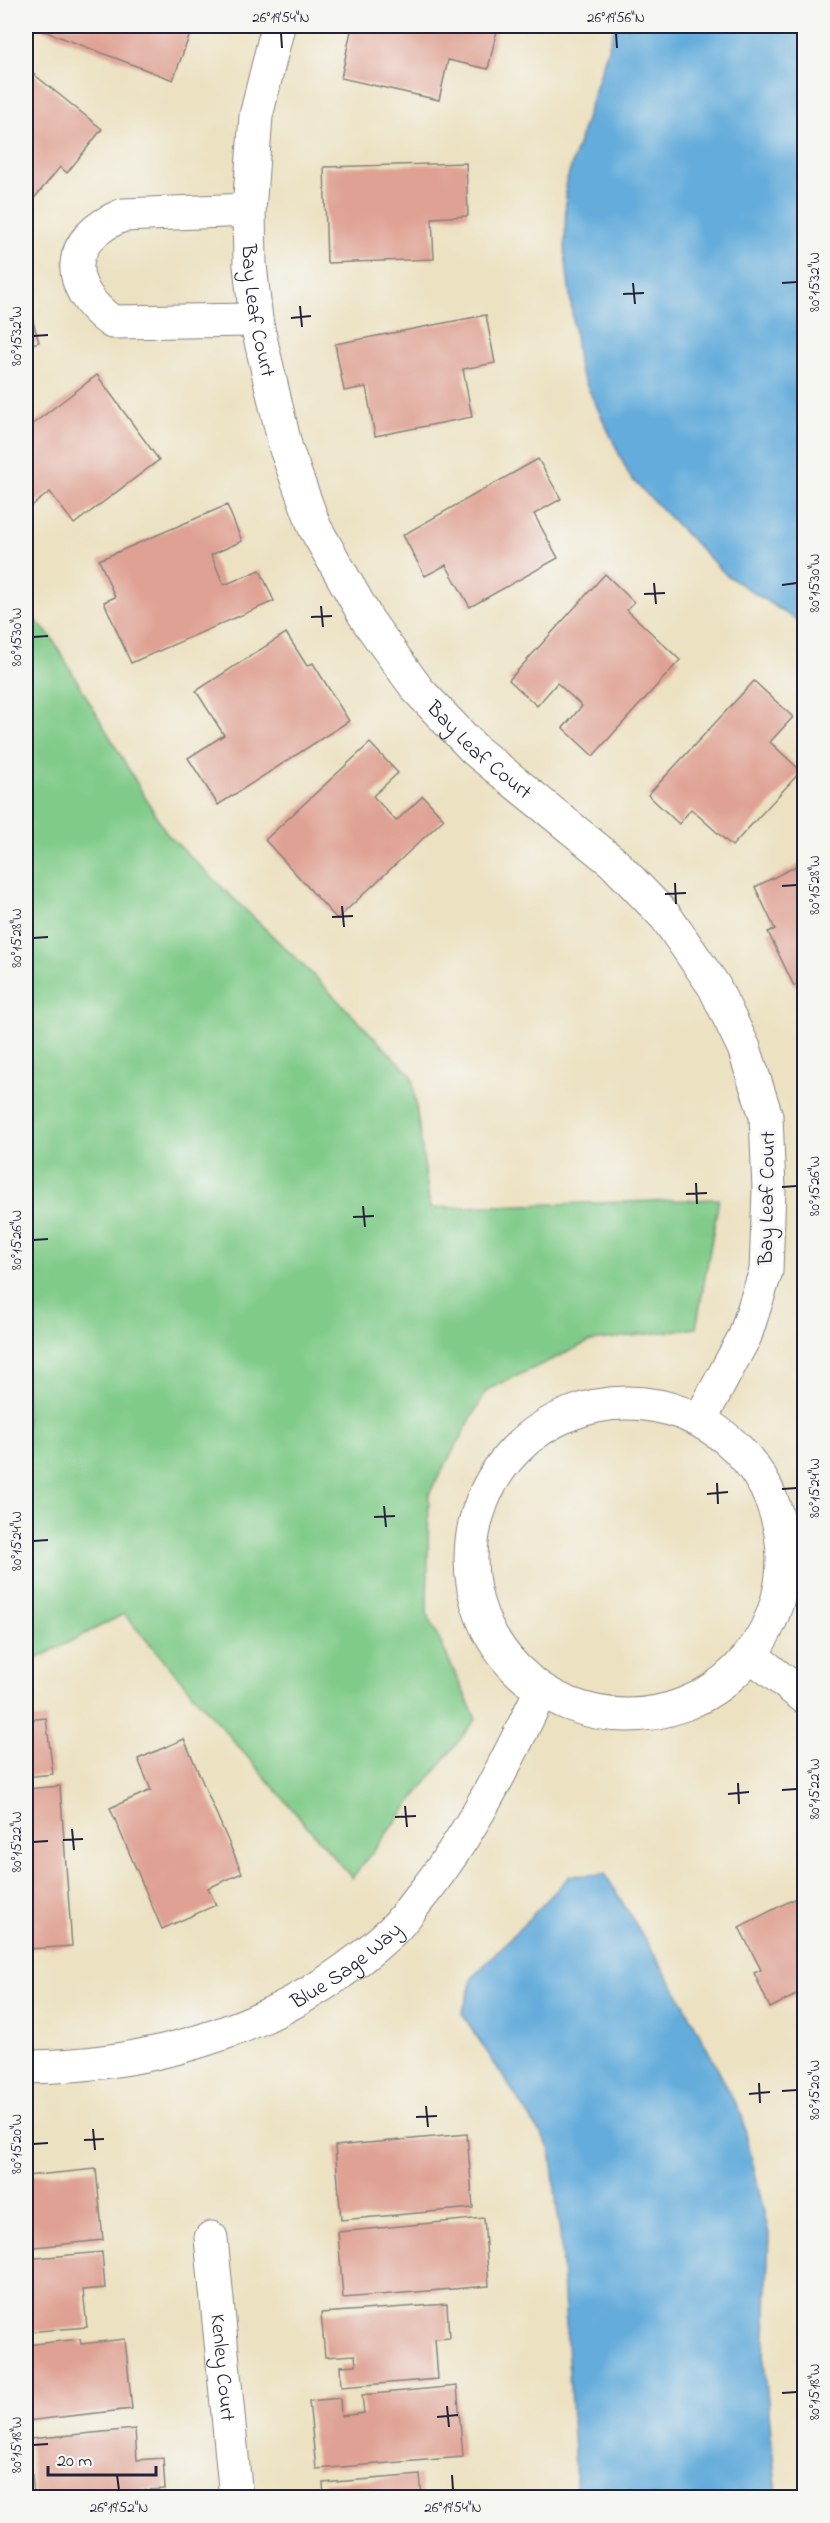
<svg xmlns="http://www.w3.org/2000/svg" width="830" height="2523" font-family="'Indie Flower',sans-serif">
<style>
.green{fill:#80cb89;stroke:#517662;stroke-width:1.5}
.water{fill:#64acdb;stroke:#43678b;stroke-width:1.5}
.building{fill:#dfa193}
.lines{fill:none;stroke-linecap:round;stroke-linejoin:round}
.street-casing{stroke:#87827e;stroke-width:35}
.street{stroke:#fff;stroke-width:33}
.ticks{fill:none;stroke:#22223b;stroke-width:2}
.labels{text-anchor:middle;stroke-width:6;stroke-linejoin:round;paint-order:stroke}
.street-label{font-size:21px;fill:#22223b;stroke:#f6f6f2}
.neatline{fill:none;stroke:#22223b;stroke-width:2}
.ticks-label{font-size:15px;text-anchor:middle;fill:#22223b}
</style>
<rect width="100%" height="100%" fill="#f6f6f2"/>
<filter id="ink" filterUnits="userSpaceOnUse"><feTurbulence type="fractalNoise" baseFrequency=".0167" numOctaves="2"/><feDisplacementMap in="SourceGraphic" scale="12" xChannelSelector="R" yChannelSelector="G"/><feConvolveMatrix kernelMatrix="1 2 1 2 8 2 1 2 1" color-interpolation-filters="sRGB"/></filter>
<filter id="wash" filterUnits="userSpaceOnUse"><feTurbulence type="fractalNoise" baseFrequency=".008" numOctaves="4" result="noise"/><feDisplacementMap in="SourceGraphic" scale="24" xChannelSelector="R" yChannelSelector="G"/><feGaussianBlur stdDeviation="1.35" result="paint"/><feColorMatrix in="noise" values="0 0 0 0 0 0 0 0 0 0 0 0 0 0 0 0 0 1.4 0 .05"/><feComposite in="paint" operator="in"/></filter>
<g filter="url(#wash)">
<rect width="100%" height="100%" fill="#ece1c1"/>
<!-- green -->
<path class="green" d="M26 610 52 638 166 833 317 979 412 1076 430 1208 719 1199 696 1328 591 1341 487 1390 429 1494 427 1613 476 1719 352 1878 124 1614 26 1664Z"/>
<!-- water -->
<g class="water">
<path d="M615 26H804V625L726 575 630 477 579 369 565 255 566 183Z"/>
<path d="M605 1874 682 2000 742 2116 769 2234 764 2360 777 2497H577L560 2234 550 2148 462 2014 473 1977 570 1876Z"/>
</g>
<g id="blocks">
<!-- building -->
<g class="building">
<path d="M31 26H193L173 80Z"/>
<path d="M352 26H498L488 69 448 60 439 100 341 78Z"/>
<path d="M26 68 102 129 67 173 60 167 27 207Z"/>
<path d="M466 163 468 216 432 218 434 259 327 263 324 167Z"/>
<path d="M26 298 39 342 26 346Z"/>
<path d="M486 315 495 363 463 369 472 417 375 436 366 387 344 391 335 344Z"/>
<path d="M97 375 159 460 74 524 50 492 26 510V429Z"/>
<path d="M538 459 561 499 534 514 558 558 470 607 446 565 425 576 403 535Z"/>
<path d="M227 505 242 541 211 555 224 585 260 570 274 601 131 663 104 602 115 597 99 560Z"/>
<path d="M605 574 634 602 627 610 680 660 593 756 563 728 582 706 557 683 537 706 509 680Z"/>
<path d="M286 633 307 666 313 663 349 721 218 805 188 758 224 735 196 691Z"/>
<path d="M754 681 793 717 770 742 801 771 732 846 691 809 679 824 648 795Z"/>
<path d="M370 743 398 773 373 796 396 821 423 796 444 819 337 919 265 840Z"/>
<path d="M804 862V981L794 986 768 932 775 929 755 887Z"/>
<path d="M46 1718 53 1774 26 1777V1720Z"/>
<path d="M184 1739 242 1873 208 1888 216 1905 162 1929 110 1808 151 1790 138 1759Z"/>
<path d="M60 1786 72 1946 29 1949 26 1928V1789Z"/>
<path d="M804 1894V1991L770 2008 754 1973 761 1970 739 1927Z"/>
<path d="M467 2134 473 2208 341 2220 335 2146Z"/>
<path d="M96 2169 103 2240 26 2248V2176Z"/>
<path d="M484 2218 489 2286 343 2298 338 2232Z"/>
<path d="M102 2252 105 2288 83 2290 87 2327 26 2332V2259Z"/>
<path d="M447 2304 449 2338 435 2339 438 2379 341 2387 340 2366 356 2365 355 2355 325 2357 321 2313Z"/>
<path d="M80 2339 81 2344 125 2339 132 2409 26 2421V2345Z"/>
<path d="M457 2386 463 2457 316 2469 309 2401 340 2398 341 2416 364 2413 362 2395Z"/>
<path d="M135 2429 137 2460 163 2458 165 2489 131 2491 132 2498H34L29 2439Z"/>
<path d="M420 2475 422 2498H324L323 2483Z"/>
</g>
</g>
</g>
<g filter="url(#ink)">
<use href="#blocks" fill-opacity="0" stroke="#87827e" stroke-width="1.5"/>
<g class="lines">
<!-- street casing -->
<g class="street-casing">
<g id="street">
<path id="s1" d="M278 26 256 116 249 210 250 265 256 320 286 449 315 528 368 621 418 690 475 750 613 862 666 917 714 986 744 1048 766 1116 769 1189 766 1271 745 1336 701 1418"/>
<path d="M249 210 123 215C64 239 63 286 112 322L256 320"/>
<circle cx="627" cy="1559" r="156"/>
<path d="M752 1656 804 1697"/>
<path id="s2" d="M26 2067C160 2066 291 2025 391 1932 401 1923 409 1911 417 1901 469 1838 506 1764 541 1690"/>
<path id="s3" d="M211 2238 236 2498"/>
</g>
</g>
<!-- street -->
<use href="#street" class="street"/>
</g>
</g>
<!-- ticks -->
<path class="ticks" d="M281 33 282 48M616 33 617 48M633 283 635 304M782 283 797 282M623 294 644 293M300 306 302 327M291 318 311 316M33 336 48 335M654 583 656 604M782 585 797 583M644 594 665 593M321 606 323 627M311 617 332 616M33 637 48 636M675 883 676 904M782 886 797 885M665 894 686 893M342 906 344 927M332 917 353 916M33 938 48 937M696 1183 697 1204M782 1187 797 1186M686 1194 707 1193M363 1206 365 1227M353 1217 374 1216M33 1240 48 1239M717 1483 718 1504M782 1489 797 1488M707 1494 728 1492M384 1506 386 1527M374 1517 395 1516M33 1541 48 1540M738 1783 739 1804M782 1790 797 1789M728 1794 749 1792M405 1806 407 1827M395 1817 416 1816M72 1829 74 1850M63 1840 83 1839M33 1842 48 1841M759 2083 760 2103M782 2091 797 2090M749 2094 770 2092M426 2106 428 2127M416 2117 437 2116M93 2129 95 2150M84 2140 104 2139M33 2144 48 2143M782 2393 797 2392M447 2406 449 2427M437 2417 458 2415M33 2445 48 2444M117 2475 119 2490M452 2475 453 2490"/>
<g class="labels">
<!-- street labels -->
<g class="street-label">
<text dy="7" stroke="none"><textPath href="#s1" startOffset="288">Bay Leaf Court</textPath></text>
<text dy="7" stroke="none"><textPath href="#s1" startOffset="792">Bay Leaf Court</textPath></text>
<text transform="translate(766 1198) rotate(-89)" y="7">Bay Leaf Court</text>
<text dy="7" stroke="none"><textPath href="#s2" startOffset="342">Blue Sage Way</textPath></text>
<text dy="7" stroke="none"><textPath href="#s3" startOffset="130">Kenley Court</textPath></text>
</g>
</g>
<!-- margin -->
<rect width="830" height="2523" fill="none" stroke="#f6f6f2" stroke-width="66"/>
<!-- scale -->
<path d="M48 2466v9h108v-9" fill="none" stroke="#22223b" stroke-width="3"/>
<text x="57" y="2466" font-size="18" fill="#22223b" stroke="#f6f6f2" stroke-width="4.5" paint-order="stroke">20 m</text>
<rect x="33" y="33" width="764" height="2457" class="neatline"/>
<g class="ticks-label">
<text x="281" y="22">26°19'54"N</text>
<text x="616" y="22">26°19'56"N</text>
<text transform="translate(814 282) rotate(-90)" y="5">80°15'32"W</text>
<text transform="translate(16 336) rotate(-90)" y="5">80°15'32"W</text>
<text transform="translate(814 583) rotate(-90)" y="5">80°15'30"W</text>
<text transform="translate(16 637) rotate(-90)" y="5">80°15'30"W</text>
<text transform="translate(814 885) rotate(-90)" y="5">80°15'28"W</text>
<text transform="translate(16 938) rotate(-90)" y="5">80°15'28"W</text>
<text transform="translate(814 1186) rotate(-90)" y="5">80°15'26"W</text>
<text transform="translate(16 1240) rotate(-90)" y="5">80°15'26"W</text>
<text transform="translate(814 1488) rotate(-90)" y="5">80°15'24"W</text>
<text transform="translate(16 1541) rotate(-90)" y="5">80°15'24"W</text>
<text transform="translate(814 1789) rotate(-90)" y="5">80°15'22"W</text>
<text transform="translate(16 1842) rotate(-90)" y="5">80°15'22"W</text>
<text transform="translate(814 2090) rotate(-90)" y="5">80°15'20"W</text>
<text transform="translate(16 2144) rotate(-90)" y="5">80°15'20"W</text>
<text transform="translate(814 2392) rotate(-90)" y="5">80°15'18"W</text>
<text transform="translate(16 2445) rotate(-90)" y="5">80°15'18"W</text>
<text x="119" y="2512">26°19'52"N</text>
<text x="453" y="2512">26°19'54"N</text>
</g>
</svg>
